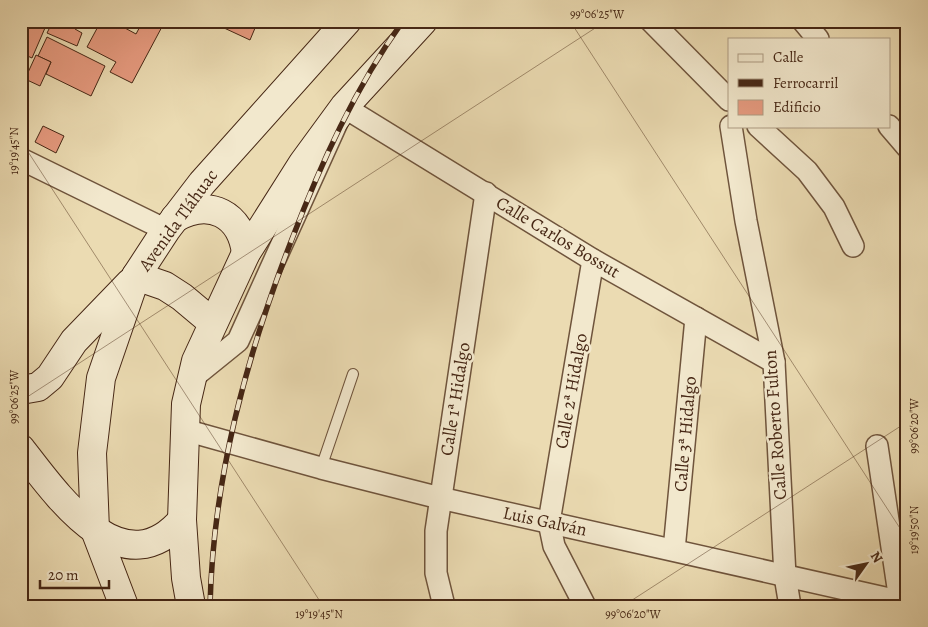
<svg xmlns="http://www.w3.org/2000/svg" width="928" height="627" font-family="Alegreya,serif">
<style>
.building{fill:#e69a7f;stroke:#462715}
.lines{fill:none;stroke-linecap:round;stroke-linejoin:round}
.lane-casing{stroke:#6f543c;stroke-width:12}
.street-casing{stroke:#6f543c;stroke-width:24}
.secondary-casing{stroke:#462715;stroke-width:30}
.lane{stroke:#f2e8cd;stroke-width:10}
.street{stroke:#f2e8cd;stroke-width:21}
.secondary{stroke:#f2e8cd;stroke-width:28}
.rail-casing{stroke:#462715;stroke-width:5.5}
.rail{stroke:#f2e8cd;stroke-width:4;stroke-dasharray:11;stroke-linecap:butt}
.ticks{fill:none;stroke:#462715;stroke-width:1;stroke-opacity:0.45}
.labels{text-anchor:middle;stroke-width:5;stroke-linejoin:round;paint-order:stroke}
.street-label{font-size:18px;fill:#462715;stroke:#f2e8cd}
.neatline{fill:none;stroke:#462715;stroke-width:2}
.ticks-label{font-size:12px;text-anchor:middle;fill:#462715}
</style>
<rect width="100%" height="100%" fill="#ebdbb2"/>
<filter id="stains"><feTurbulence type="fractalNoise" baseFrequency=".004" numOctaves="4"/><feColorMatrix values="0 0 0 0 .2 0 0 0 0 .09 0 0 0 0 .02 0 0 0 .5 -.17"/></filter>
<radialGradient id="worn" r=".72"><stop offset=".6" stop-color="#630" stop-opacity="0"/><stop offset="1" stop-color="#630" stop-opacity=".3"/></radialGradient>
<!-- building -->
<g class="building">
<path d="M21 21H48L32 58 21 53Z"/>
<path d="M53 21H78L75 29 82 33 77 46 47 33Z"/>
<path d="M101 21H112L136 34 143 21 164 23 132 83 110 72 116 62 87 47Z"/>
<path d="M209 21H258L250 40Z"/>
<path d="M47 37 105 66 91 96 46 74 51 62 38 56Z"/>
<path d="M36 55 51 62 40 86 25 79Z"/>
<path d="M43 126 64 136 56 153 35 142Z"/>
</g>
<g class="lines">
<!-- lane casing -->
<g class="lane-casing">
<path id="lane" d="M321 468 353 374"/>
</g>
<!-- street casing -->
<g class="street-casing">
<g id="street">
<path d="M651 21 729 100"/>
<path d="M803 21 818 39"/>
<path d="M731 126 746 221 774 362 785 576 790 606"/>
<path d="M758 126 807 171 834 207 853 246"/>
<path d="M889 126 907 147"/>
<path d="M21 159 166 230"/>
<path d="M191 379 238 341 344 107 593 260 774 362"/>
<path d="M185 430 321 468 440 498 907 603"/>
<path d="M877 446 900 601"/>
<path d="M674 550 696 318"/>
<path d="M444 606 436 573V531L486 193"/>
<path d="M585 606 554 546 549 522 593 260"/>
</g>
</g>
<!-- secondary casing -->
<g class="secondary-casing">
<g id="secondary">
<path d="M175 218C210 198 241 214 246 253"/>
<path d="M136 276 165 286 182 297 213 323"/>
<path d="M21 390 38 387 50 377 74 341 130 283"/>
<path d="M21 449C56 494 122 590 182 520"/>
<path d="M124 606 95 530 92 453 101 378 136 276 166 230 202 183 347 21"/>
<path d="M191 606 186 578 182 520 186 404 196 361 246 253 303 163 344 107 423 21"/>
</g>
</g>
<!-- lane -->
<use href="#lane" class="lane"/>
<!-- street -->
<use href="#street" class="street"/>
<!-- secondary -->
<use href="#secondary" class="secondary"/>
<!-- rail casing -->
<g class="rail-casing">
<path id="rail" d="M210 606C213 479 246 357 292 239 321 163 355 88 403 21"/>
</g>
<!-- rail -->
<use href="#rail" class="rail"/>
</g>
<!-- ticks -->
<path class="ticks" d="M570 21 907 539M21 141 323 606M21 401 606 21M623 606 907 422"/>
<g class="labels">
<!-- street labels -->
<g class="street-label">
<text transform="translate(178 220) rotate(-54)" y="6">Avenida Tláhuac</text>
<text transform="translate(558 237) rotate(31)" y="6">Calle Carlos Bossut</text>
<text transform="translate(571 391) rotate(-80)" y="6">Calle 2ª Hidalgo</text>
<text transform="translate(455 399) rotate(-81)" y="6">Calle 1ª Hidalgo</text>
<text transform="translate(775 425) rotate(-94)" y="6">Calle Roberto Fulton</text>
<text transform="translate(685 434) rotate(-85)" y="6">Calle 3ª Hidalgo</text>
<text transform="translate(545 521) rotate(12)" y="6">Luis Galván</text>
</g>
</g>
<!-- margin -->
<rect width="928" height="627" fill="none" stroke="#ebdbb2" stroke-width="55"/>
<!-- legend -->
<rect x="728" y="38" width="162" height="90" fill="#f2e8cd" stroke="#ad9b83"/>
<rect x="738" y="54" width="25" height="8" fill="#f2e8cd" stroke="#ad9b83"/>
<text x="773" y="62" font-size="15" fill="#462715">Calle</text>
<rect x="738" y="79" width="25" height="8" fill="#462715" stroke="#ad9b83"/>
<text x="773" y="88" font-size="15" fill="#462715">Ferrocarril</text>
<rect x="738" y="100" width="25" height="15" fill="#e69a7f" stroke="#ad9b83"/>
<text x="773" y="112" font-size="15" fill="#462715">Edificio</text>
<!-- north arrow -->
<g transform="translate(866 564) rotate(57)" stroke="#f2e8cd" stroke-width="4" paint-order="stroke">
<path d="M0-4L9 19L0 12L-9 19Z" fill="#462715"/>
<text y="-8" font-size="14" font-weight="bold" text-anchor="middle" fill="#462715">N</text>
</g>
<!-- scale -->
<path d="M40 580v8h69v-8" fill="none" stroke="#462715" stroke-width="2.5"/>
<text x="48" y="580" font-size="15" fill="#462715" stroke="#f2e8cd" stroke-width="4" paint-order="stroke">20 m</text>
<rect x="28" y="28" width="872" height="572" class="neatline"/>
<g class="ticks-label">
<text x="597" y="18">99°06'25"W</text>
<text transform="translate(14 151) rotate(-90)" y="4">19°19'45"N</text>
<text transform="translate(14 397) rotate(-90)" y="4">99°06'25"W</text>
<text transform="translate(914 426) rotate(-90)" y="4">99°06'20"W</text>
<text transform="translate(914 530) rotate(-90)" y="4">19°19'50"N</text>
<text x="319" y="618">19°19'45"N</text>
<text x="633" y="618">99°06'20"W</text>
</g>
<rect width="100%" height="100%" filter="url(#stains)"/>
<rect width="100%" height="100%" fill="url(#worn)"/>
</svg>
